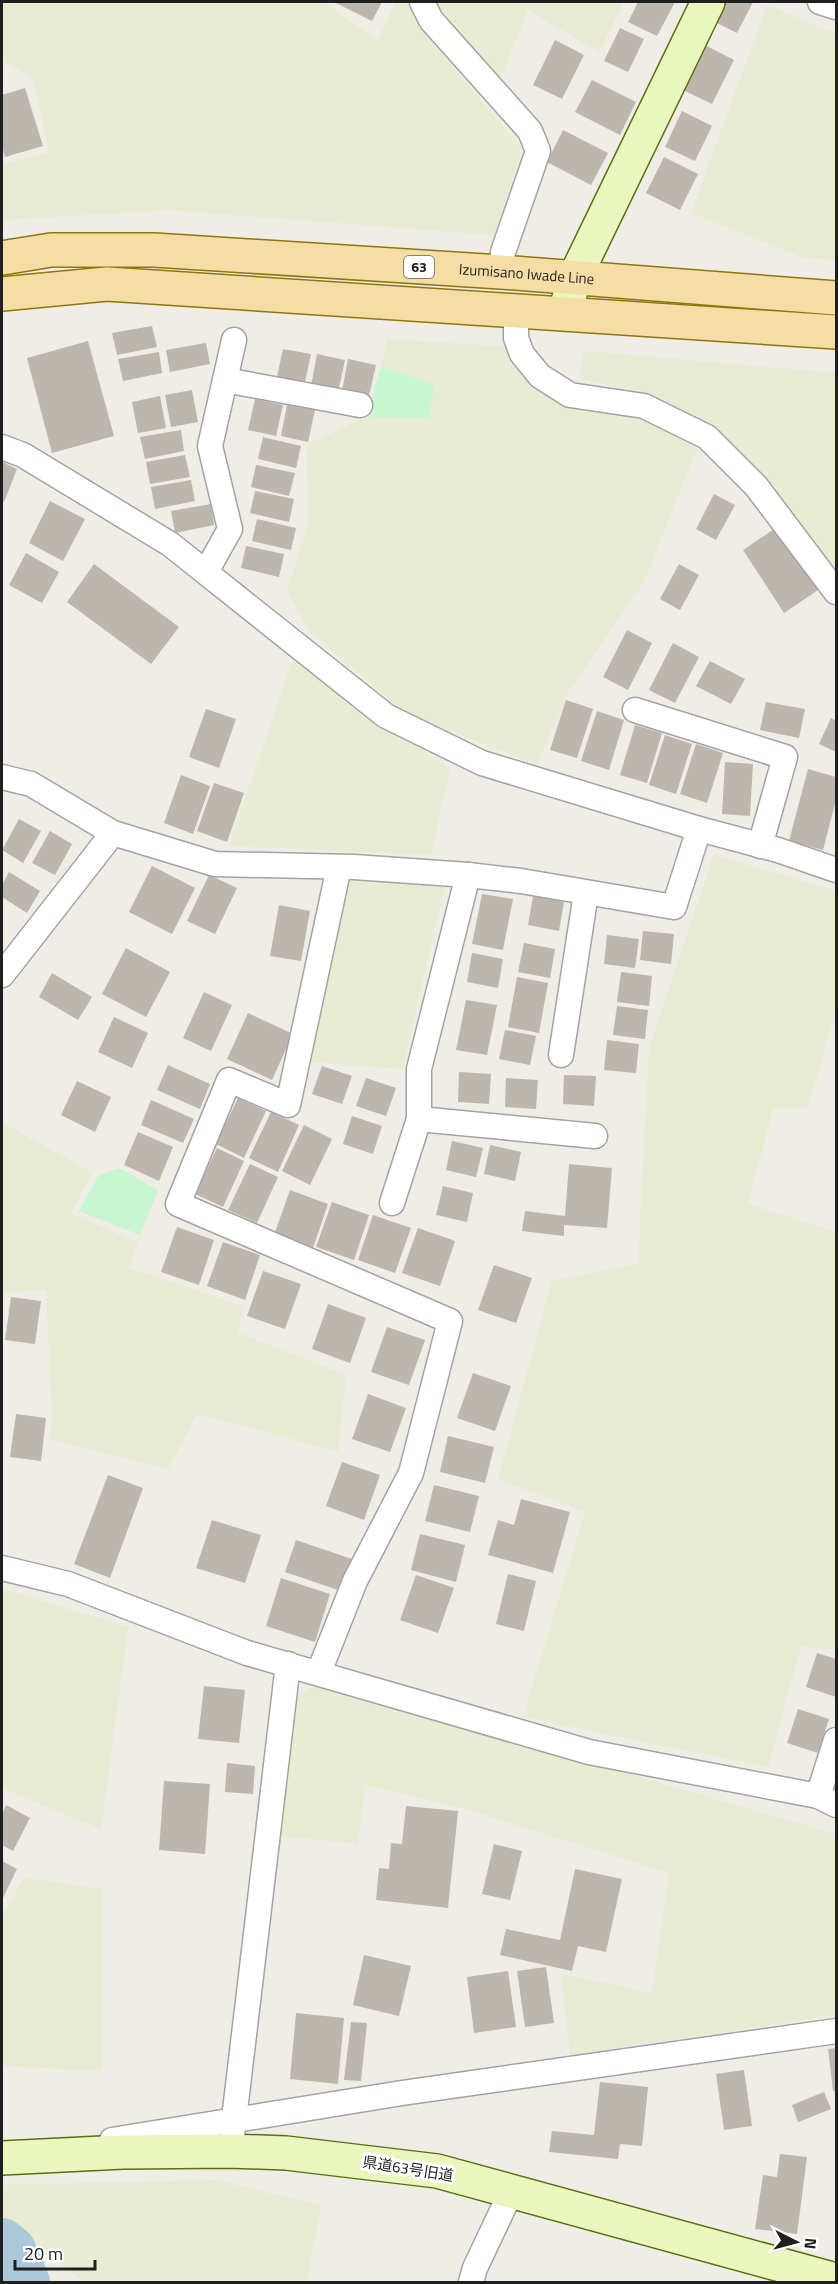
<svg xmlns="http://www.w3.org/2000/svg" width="838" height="2284" font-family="'Titillium Web','Noto Sans JP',sans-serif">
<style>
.farmland{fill:#e7ecd3}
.park{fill:#c7f6d1}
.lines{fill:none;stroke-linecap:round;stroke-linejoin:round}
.river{stroke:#aac8da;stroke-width:48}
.building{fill:#bcb6af}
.street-casing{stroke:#a3a3a3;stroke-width:27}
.secondary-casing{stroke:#57700d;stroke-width:36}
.primary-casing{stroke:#8f760b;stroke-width:36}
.street{stroke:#fff;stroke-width:24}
.secondary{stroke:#ebf5be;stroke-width:33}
.primary{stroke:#f5dea5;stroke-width:33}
.labels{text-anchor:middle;stroke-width:6;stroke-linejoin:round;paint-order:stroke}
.shield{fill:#fff;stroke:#626262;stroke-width:1.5}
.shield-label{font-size:14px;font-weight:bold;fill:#1f1f1f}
.street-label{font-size:15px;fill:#1f1f1f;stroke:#fff}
</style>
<rect width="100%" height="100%" fill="#efede6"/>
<!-- farmland -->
<g class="farmland">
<path d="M2 2H324L377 41 396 2H413L424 32 522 149 494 235 169 210 2 220V164L49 152 33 77 2 61Z"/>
<path d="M435 2H624L599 52 528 10 499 82Z"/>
<path d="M767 5 836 34V260L804 258 691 213Z"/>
<path d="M387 339 510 347 530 381 635 415 697 448 644 582 568 692 537 765 404 712 309 631 287 590 308 526 307 445 366 417H429L434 384 381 367Z"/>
<path d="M584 351 836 373V574L728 438 649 395 579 378Z"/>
<path d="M292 660 450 769 431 855 229 846Z"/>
<path d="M714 855 836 891V1009L808 1108 773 1109 748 1204 836 1232V1650L801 1646 768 1767 523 1717 585 1512 498 1479 552 1281 638 1264 649 1048Z"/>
<path d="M350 881 446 883 402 1069 311 1062Z"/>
<path d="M2 1123 92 1172 71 1213 138 1243 129 1268 244 1307 238 1333 346 1375 338 1451 197 1414 168 1469 50 1439 52 1412 46 1290 2 1292Z"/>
<path d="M2 1589 128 1627 101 1829 2 1788Z"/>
<path d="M318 1684 836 1834V2015L570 2055 561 1974 652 1993 669 1873 466 1809 365 1785 358 1844 279 1836 296 1698Z"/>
<path d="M24 1878 103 1889 102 2071 2 2066V1916Z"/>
<path d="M216 2180 321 2206 307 2282H84L2 2221V2185Z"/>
</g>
<!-- park -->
<g class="park">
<path d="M381 367 434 384 429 418 366 417Z"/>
<path d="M119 1168 158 1190 140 1235 79 1211 98 1176Z"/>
</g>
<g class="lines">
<!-- river -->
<path class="river" d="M2 2242 12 2250 26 2282"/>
</g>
<!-- building -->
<g class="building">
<path d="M334 2H382L372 21Z"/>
<path d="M638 2H675L657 36 628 22Z"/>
<path d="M724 2H753L737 33 715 22Z"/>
<path d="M620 28 644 39 628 72 604 61Z"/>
<path d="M555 40 584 55 562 99 533 85Z"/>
<path d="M705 45 734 60 712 104 683 90Z"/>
<path d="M592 80 636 102 620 135 575 112Z"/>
<path d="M25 88 43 146 5 157 2 146V95Z"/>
<path d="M682 111 712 126 695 161 665 147Z"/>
<path d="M563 130 608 153 591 185 547 162Z"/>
<path d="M664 157 698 174 680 210 646 193Z"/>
<path d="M152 326 157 347 117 355 112 333Z"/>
<path d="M88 341 114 436 52 453 27 358Z"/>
<path d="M206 343 210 364 170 372 166 350Z"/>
<path d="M283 349 311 354 304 386 276 381Z"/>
<path d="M159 352 162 373 123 381 118 359Z"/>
<path d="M317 354 345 360 338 392 311 386Z"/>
<path d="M348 359 376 365 369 396 342 391Z"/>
<path d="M192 390 198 422 171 427 165 395Z"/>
<path d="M160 396 166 428 138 433 132 402Z"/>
<path d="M255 399 283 405 276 436 248 430Z"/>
<path d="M287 405 315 410 308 442 281 436Z"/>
<path d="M181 430 184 451 145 459 140 437Z"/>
<path d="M263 437 301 446 296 468 258 459Z"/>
<path d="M185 455 190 477 150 484 146 462Z"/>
<path d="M2 462 17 469 4 502 2 501Z"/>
<path d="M256 465 295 473 289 496 251 487Z"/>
<path d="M191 480 195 501 155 509 151 487Z"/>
<path d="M255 491 294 499 289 522 250 513Z"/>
<path d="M714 494 735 505 716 540 696 529Z"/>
<path d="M50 501 85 519 63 561 29 543Z"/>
<path d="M211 504 214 525 175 533 171 511Z"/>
<path d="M257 519 296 528 291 550 252 541Z"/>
<path d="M777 527 818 590 784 613 743 550Z"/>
<path d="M246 546 284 554 279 577 241 568Z"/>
<path d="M26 553 59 572 42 603 9 585Z"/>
<path d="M94 564 179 627 151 664 67 602Z"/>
<path d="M679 564 699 575 680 610 660 599Z"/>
<path d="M627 630 652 643 628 690 603 677Z"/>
<path d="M673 643 699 657 675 703 649 690Z"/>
<path d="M710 661 745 679 731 704 696 686Z"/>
<path d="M566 700 593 709 577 758 550 750Z"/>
<path d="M766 702 805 709 799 738 760 730Z"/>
<path d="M206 709 236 719 219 768 189 757Z"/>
<path d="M597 711 624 720 609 770 581 761Z"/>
<path d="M831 718 836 721V752L819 744Z"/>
<path d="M635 725 662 733 647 783 620 775Z"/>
<path d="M665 735 692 744 676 794 649 785Z"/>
<path d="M696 744 723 753 707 803 680 794Z"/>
<path d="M725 762 753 764 750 816 722 814Z"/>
<path d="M808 769 836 777V800L823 850 789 841Z"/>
<path d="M181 775 210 786 193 834 164 823Z"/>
<path d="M214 783 244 793 227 842 197 831Z"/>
<path d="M19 819 41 831 23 863 2 850Z"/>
<path d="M50 831 72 844 55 875 32 863Z"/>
<path d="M152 866 195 888 172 934 129 912Z"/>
<path d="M9 872 40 891 27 913 2 897V885Z"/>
<path d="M209 875 237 888 215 934 187 921Z"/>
<path d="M482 894 513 899 503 950 472 944Z"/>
<path d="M533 896 564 902 559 931 528 925Z"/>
<path d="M279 905 310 911 301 961 270 956Z"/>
<path d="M643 931 674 934 671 964 640 960Z"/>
<path d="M607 935 639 939 635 968 604 964Z"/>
<path d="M524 943 555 949 550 978 518 972Z"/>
<path d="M126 948 170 972 146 1017 102 994Z"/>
<path d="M472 953 503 959 498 988 467 982Z"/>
<path d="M621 972 652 976 649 1006 617 1002Z"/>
<path d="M52 973 92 997 78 1020 39 997Z"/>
<path d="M517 977 548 983 539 1033 508 1027Z"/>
<path d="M204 992 232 1005 211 1051 183 1038Z"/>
<path d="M466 1000 497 1005 487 1055 456 1050Z"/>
<path d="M617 1006 648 1010 645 1039 613 1035Z"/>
<path d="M248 1013 293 1034 272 1080 227 1059Z"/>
<path d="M114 1017 148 1033 132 1068 98 1052Z"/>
<path d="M505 1030 536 1036 530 1065 499 1059Z"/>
<path d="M607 1040 639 1044 636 1073 604 1070Z"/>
<path d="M168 1065 210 1084 200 1109 157 1090Z"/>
<path d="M322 1066 352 1076 342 1104 312 1094Z"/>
<path d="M459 1072 491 1074 489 1104 458 1102Z"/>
<path d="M564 1075 596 1076 594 1106 563 1104Z"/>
<path d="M366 1078 396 1088 386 1116 356 1106Z"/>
<path d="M506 1078 538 1080 536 1109 505 1107Z"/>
<path d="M77 1081 111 1097 95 1132 61 1115Z"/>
<path d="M238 1098 266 1111 244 1158 216 1144Z"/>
<path d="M151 1100 194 1119 183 1143 141 1125Z"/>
<path d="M271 1112 299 1125 278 1172 249 1158Z"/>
<path d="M352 1116 382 1126 373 1154 343 1144Z"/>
<path d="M304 1125 332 1139 310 1185 282 1171Z"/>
<path d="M138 1132 173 1147 159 1181 124 1165Z"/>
<path d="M452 1141 483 1148 476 1177 446 1170Z"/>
<path d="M490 1145 521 1152 515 1181 484 1174Z"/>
<path d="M217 1148 244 1161 223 1207 195 1194Z"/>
<path d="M250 1164 278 1177 257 1223 228 1210Z"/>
<path d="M569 1164 612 1168 607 1228 564 1225V1236L522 1231 525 1211 565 1216Z"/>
<path d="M443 1186 473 1193 467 1222 436 1215Z"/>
<path d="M290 1190 328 1204 313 1248 274 1235Z"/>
<path d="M332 1202 369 1215 354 1260 316 1247Z"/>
<path d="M373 1215 411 1228 395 1273 358 1260Z"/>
<path d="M177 1227 214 1240 199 1285 161 1272Z"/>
<path d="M418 1228 455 1241 440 1286 402 1273Z"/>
<path d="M223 1242 260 1255 245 1300 207 1286Z"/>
<path d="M494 1265 532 1278 516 1323 478 1310Z"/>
<path d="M263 1271 301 1284 285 1329 247 1316Z"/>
<path d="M11 1297 41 1301 35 1344 5 1340Z"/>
<path d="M328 1304 366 1318 350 1363 312 1349Z"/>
<path d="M387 1327 425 1340 409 1385 371 1372Z"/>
<path d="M473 1373 511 1386 495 1431 457 1418Z"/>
<path d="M368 1394 406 1408 390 1452 352 1439Z"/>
<path d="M16 1414 46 1418 41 1461 10 1457Z"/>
<path d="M448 1436 494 1447 485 1483 440 1472Z"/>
<path d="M342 1462 380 1475 364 1520 326 1506Z"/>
<path d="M108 1475 143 1488 110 1578 74 1564Z"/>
<path d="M434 1485 479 1496 470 1532 425 1521Z"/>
<path d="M521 1499 570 1512 553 1573 488 1555 498 1520 514 1525Z"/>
<path d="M212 1520 261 1535 245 1583 196 1568Z"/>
<path d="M420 1534 465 1545 456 1582 411 1570Z"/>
<path d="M296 1540 352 1559 341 1591 285 1572Z"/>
<path d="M508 1574 536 1581 524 1631 496 1624Z"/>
<path d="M416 1575 454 1588 438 1633 400 1620Z"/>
<path d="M281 1578 330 1594 315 1642 266 1626Z"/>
<path d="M817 1653 836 1659V1697L806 1687Z"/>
<path d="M204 1686 245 1690 239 1743 198 1739Z"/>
<path d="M798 1709 829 1719 818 1753 787 1743Z"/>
<path d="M227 1763 255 1766 253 1794 225 1792Z"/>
<path d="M164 1781 210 1784 205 1854 159 1850Z"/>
<path d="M6 1805 30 1818 13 1851 2 1845V1815Z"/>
<path d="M406 1806 458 1811 448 1908 376 1900 379 1868 389 1869 391 1843 402 1844Z"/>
<path d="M494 1844 522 1851 510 1900 482 1894Z"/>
<path d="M2 1861 17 1869 2 1900Z"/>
<path d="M575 1869 622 1879 606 1952 578 1946 572 1971 500 1955 506 1929 560 1940Z"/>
<path d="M364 1955 411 1966 399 2016 353 2005Z"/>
<path d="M546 1967 554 2023 525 2027 517 1971Z"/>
<path d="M508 1971 516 2027 474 2033 467 1977Z"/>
<path d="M296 2013 344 2018 338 2084 290 2079Z"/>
<path d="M351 2022 367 2023 361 2081 344 2080Z"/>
<path d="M836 2048V2090L833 2091 828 2049Z"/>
<path d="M744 2070 752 2126 724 2130 716 2074Z"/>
<path d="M600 2082 648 2087 642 2146 620 2144 618 2159 549 2152 552 2131 594 2135Z"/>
<path d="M824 2092 831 2109 798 2122 792 2105Z"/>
<path d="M780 2154 807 2157 797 2234 755 2229 763 2175 777 2177Z"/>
</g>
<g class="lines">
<!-- street casing -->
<g class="street-casing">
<g id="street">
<path d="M422 2 431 20 530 131 538 151 503 252 501 272"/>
<path d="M820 2 836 7"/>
<path d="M516 310V338L522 354 540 376 570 395 644 406 707 437 756 486 836 592"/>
<path d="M225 380 360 405"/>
<path d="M2 447 23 455 170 544 386 716 482 763 699 829"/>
<path d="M206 572 230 529 210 446 234 340"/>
<path d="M635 710 785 757 760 846"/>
<path d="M2 777 31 784 113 833 215 864 354 867 468 875 521 881 674 907 699 829 778 850 836 870"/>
<path d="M2 975 113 833"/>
<path d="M561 1055 586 893"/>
<path d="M419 1119 595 1136"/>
<path d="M392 1203 419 1119V1069L468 875"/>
<path d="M2 1568 68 1584 247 1653 589 1752 818 1796 836 1805"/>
<path d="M319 1672 355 1581 411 1473 450 1321 178 1204 229 1080 288 1105 339 867"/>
<path d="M818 1796 836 1740"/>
<path d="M232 2136 288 1664"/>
<path d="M112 2140 402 2093 836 2031"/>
<path d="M471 2282 475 2268 511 2192"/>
</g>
</g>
<!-- secondary casing -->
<g class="secondary-casing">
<g id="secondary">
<path d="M565 313 574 279 708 2"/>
<path d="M2 2158 123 2152 230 2151 286 2153 437 2171 836 2280"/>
</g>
</g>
<!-- primary casing -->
<g class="primary-casing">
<g id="primary">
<path id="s1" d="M2 258 51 250H154L501 272 836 298"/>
<path d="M2 294 107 284 836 332"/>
</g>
</g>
<!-- street -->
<use href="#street" class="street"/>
<!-- secondary -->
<use href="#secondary" class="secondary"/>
<!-- primary -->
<use href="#primary" class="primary"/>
</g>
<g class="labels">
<!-- shield labels -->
<rect class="shield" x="404" y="256" width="30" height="22" rx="4.5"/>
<g class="shield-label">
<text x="419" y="272">63</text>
</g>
<!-- street labels -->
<g class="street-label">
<text dy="5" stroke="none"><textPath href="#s1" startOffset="526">Izumisano Iwade Line</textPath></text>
<text transform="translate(408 2169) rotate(9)" y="5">県道63号旧道</text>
</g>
</g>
<!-- border -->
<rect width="838" height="2284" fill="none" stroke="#1f1f1f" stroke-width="6"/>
<!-- north arrow -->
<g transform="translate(796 2242) rotate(96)" stroke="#ffffff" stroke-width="4.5" paint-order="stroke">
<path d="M0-4.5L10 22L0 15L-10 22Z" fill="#1f1f1f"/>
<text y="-9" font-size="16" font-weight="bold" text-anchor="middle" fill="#1f1f1f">N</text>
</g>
<!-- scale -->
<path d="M15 2260v9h80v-9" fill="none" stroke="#1f1f1f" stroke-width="3"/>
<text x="24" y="2260" font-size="18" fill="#1f1f1f" stroke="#ffffff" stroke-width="4.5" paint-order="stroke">20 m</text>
</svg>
